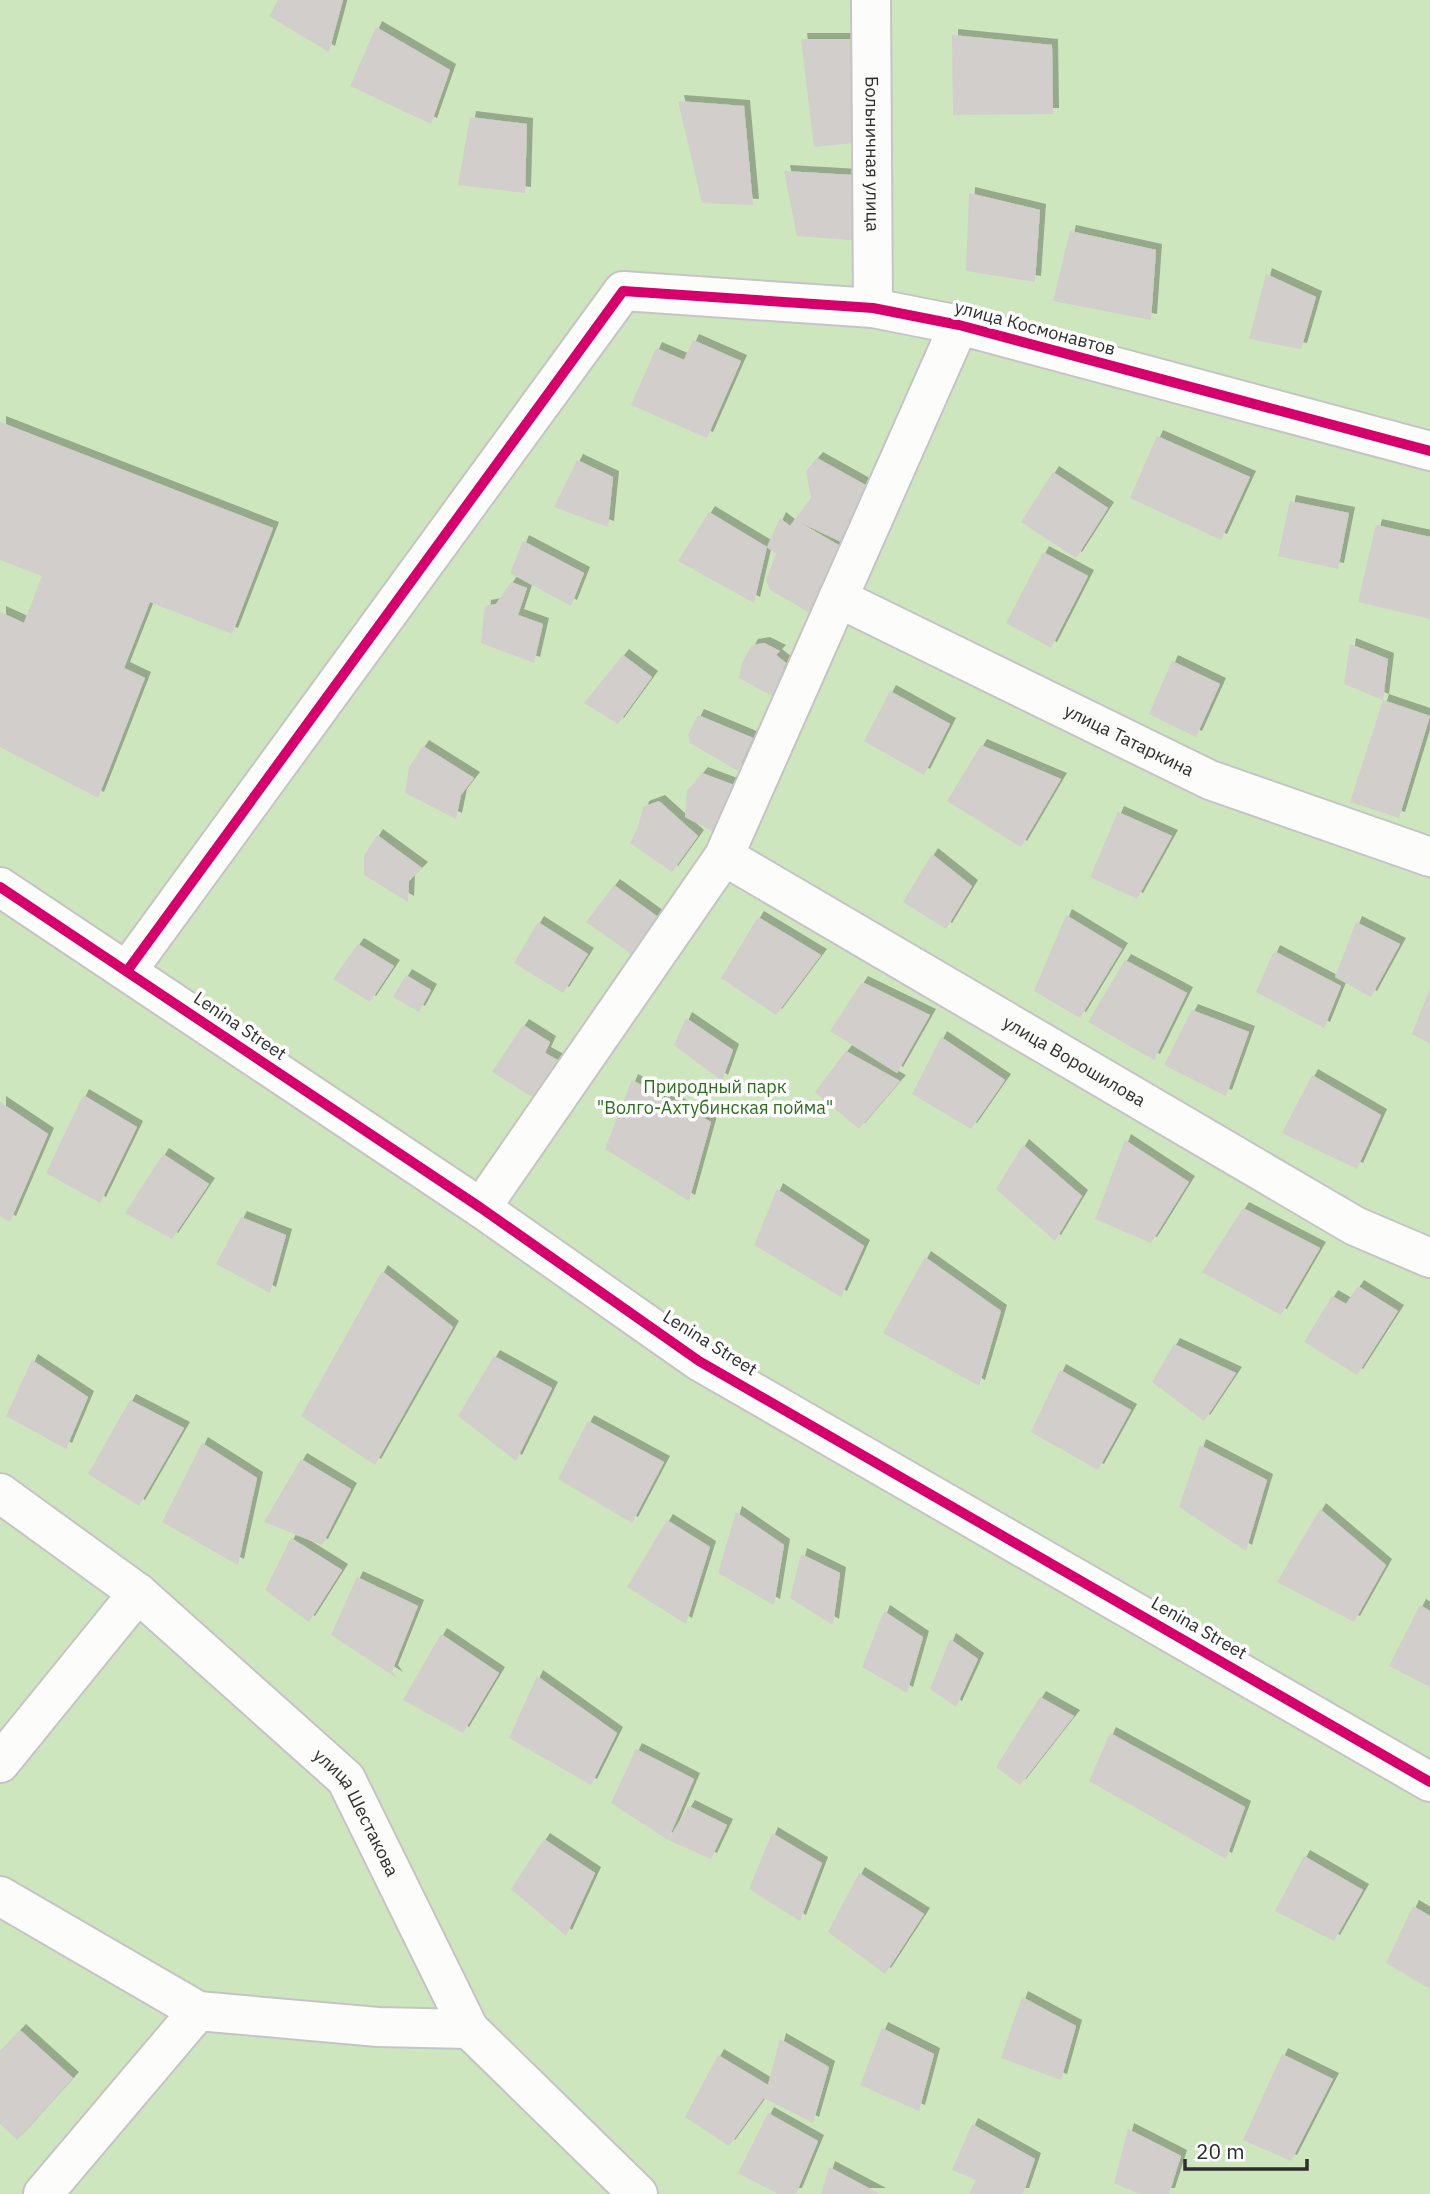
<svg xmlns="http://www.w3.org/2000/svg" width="1430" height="2194" font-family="'IBM Plex Sans',sans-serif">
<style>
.green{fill:#cee6be}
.building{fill:#d1cecb;filter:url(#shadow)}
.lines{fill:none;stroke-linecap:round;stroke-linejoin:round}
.minor-casing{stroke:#c5c4c5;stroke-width:42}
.tertiary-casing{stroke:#c5c4c5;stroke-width:42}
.minor{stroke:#fcfcfb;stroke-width:38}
.tertiary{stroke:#fcfcfb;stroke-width:38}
.cycleway-casing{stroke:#fff;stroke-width:15}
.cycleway{stroke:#d6006c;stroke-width:10}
.labels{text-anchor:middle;stroke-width:7;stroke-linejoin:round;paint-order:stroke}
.street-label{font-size:18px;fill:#2e2e2e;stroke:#fff}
.park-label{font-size:18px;fill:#2c6e1b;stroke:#fff}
</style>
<defs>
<filter id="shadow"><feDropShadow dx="6" dy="-6" stdDeviation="0" flood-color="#0004"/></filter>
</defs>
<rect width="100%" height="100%" fill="#ece8e4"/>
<!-- green -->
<rect class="green" x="0" y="0" width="1430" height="2194"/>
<!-- building -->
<g class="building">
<path d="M278 0H343L329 52 269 16Z"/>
<path d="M376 27 450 70 431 124 350 86Z"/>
<path d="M952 35 1052 45 1053 114 953 115Z"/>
<path d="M801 39H862L864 142 814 147Z"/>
<path d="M678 101 744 106 753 205 702 203Z"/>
<path d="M470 117 527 124 525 193 458 185Z"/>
<path d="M784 171 853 175 863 241 797 236Z"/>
<path d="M969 193 1040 210 1035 282 966 271Z"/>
<path d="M1070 231 1156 250 1151 320 1053 301Z"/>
<path d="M1266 274 1316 297 1301 349 1249 339Z"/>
<path d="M693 340 741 361 707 438 631 405 656 348 684 360Z"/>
<path d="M0 422 273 528 232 634 150 602 124 668 145 678 98 798 0 747V612L24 623 42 576 0 560Z"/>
<path d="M1157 436 1250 477 1221 540 1130 498Z"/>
<path d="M817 458 871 488 852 547 799 522 854 554 819 618 770 590 766 580 776 554 767 547 754 603 678 561 709 512 767 547 780 518 790 526 811 498 806 471Z"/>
<path d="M577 460 613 477 608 527 554 507Z"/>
<path d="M1053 472 1108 508 1076 558 1021 522Z"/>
<path d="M1290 501 1349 513 1338 569 1278 556Z"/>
<path d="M1376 525 1430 537V619L1358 602Z"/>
<path d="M523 541 584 573 571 606 510 573Z"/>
<path d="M1043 552 1088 576 1051 648 1006 623Z"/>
<path d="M511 582 527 588 518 615 543 624 534 663 481 643 485 606 496 604Z"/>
<path d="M764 643 780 651 776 655 786 663 783 669 788 675 776 698 739 678 742 663 752 645Z"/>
<path d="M1350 644 1388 659 1383 700 1344 684Z"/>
<path d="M623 655 652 677 618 724 584 703Z"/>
<path d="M1172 661 1220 684 1196 737 1149 714Z"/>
<path d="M890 691 950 724 924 775 864 741Z"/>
<path d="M1383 700 1430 716 1399 818 1350 802Z"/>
<path d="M698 715 753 738 738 771 690 743 688 735Z"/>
<path d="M981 745 1061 779 1021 847 947 801Z"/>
<path d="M423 746 474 778 461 795 456 819 405 793 409 767Z"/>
<path d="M702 773 742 788 720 835 685 817 687 791Z"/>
<path d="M659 801 698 836 672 872 630 843 638 827 643 807Z"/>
<path d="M1118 812 1172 836 1137 899 1090 877Z"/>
<path d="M377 835 422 868 409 881 408 902 364 875V856Z"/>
<path d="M932 854 972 886 946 929 903 902Z"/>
<path d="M614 885 665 922 636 957 586 922Z"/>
<path d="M1066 915 1122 949 1080 1018 1034 991Z"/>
<path d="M758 917 821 955 776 1015 721 978Z"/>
<path d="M538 922 588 954 563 993 514 963Z"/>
<path d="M1356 922 1400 944 1371 997 1335 977Z"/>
<path d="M358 944 394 966 370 1002 333 979Z"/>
<path d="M1274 951 1341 986 1324 1028 1256 992Z"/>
<path d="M1125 960 1187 993 1154 1060 1088 1022Z"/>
<path d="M406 975 431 990 419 1012 393 997Z"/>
<path d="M862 982 930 1015 897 1073 830 1031Z"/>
<path d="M1430 988V1044L1412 1034Z"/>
<path d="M1192 1010 1249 1032 1226 1096 1164 1065Z"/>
<path d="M686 1018 733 1050 722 1081 674 1045Z"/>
<path d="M523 1025 550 1042 545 1053 563 1063 537 1100 492 1072Z"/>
<path d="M941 1037 1005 1080 971 1129 912 1094Z"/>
<path d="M846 1051 900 1081 859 1129 815 1092Z"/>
<path d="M1312 1075 1381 1115 1357 1169 1282 1133Z"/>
<path d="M632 1080 711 1122 689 1201 605 1149Z"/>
<path d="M83 1095 137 1127 100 1203 46 1173Z"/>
<path d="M0 1102 48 1134 10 1222 0 1216Z"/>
<path d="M1125 1140 1189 1182 1151 1243 1095 1219Z"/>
<path d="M1023 1145 1082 1196 1055 1241 996 1189Z"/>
<path d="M163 1154 209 1184 172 1239 125 1213Z"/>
<path d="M777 1189 864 1246 841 1297 754 1245Z"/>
<path d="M1243 1208 1320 1248 1281 1315 1202 1272Z"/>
<path d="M241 1217 286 1235 270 1293 216 1264Z"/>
<path d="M925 1257 1001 1311 979 1386 883 1333Z"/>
<path d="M382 1271 453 1327 375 1465 301 1416Z"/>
<path d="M1358 1286 1398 1311 1357 1375 1304 1342 1332 1296 1346 1304Z"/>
<path d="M1174 1344 1236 1373 1204 1421 1152 1382Z"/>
<path d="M494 1356 552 1388 516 1461 458 1416Z"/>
<path d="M32 1360 88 1397 66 1449 6 1416Z"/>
<path d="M1060 1370 1131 1410 1098 1470 1031 1432Z"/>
<path d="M130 1400 184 1428 139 1506 88 1474Z"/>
<path d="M588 1421 664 1462 632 1523 558 1479Z"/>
<path d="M202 1443 257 1478 238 1565 162 1522Z"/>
<path d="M1200 1445 1267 1480 1246 1551 1179 1507Z"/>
<path d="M301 1459 351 1489 322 1545 264 1522Z"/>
<path d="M1320 1509 1386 1565 1354 1622 1277 1582Z"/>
<path d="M736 1512 784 1545 774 1605 718 1573Z"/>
<path d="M667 1520 710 1547 686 1624 627 1587Z"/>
<path d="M291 1538 342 1570 309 1622 265 1590Z"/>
<path d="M801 1554 840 1573 833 1625 790 1598Z"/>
<path d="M357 1577 418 1606 392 1671 397 1678 331 1635Z"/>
<path d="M1420 1605 1430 1611V1687L1389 1666Z"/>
<path d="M884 1611 923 1637 907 1693 862 1667Z"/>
<path d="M441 1634 499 1673 463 1733 403 1700Z"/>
<path d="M950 1639 978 1659 956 1707 930 1689Z"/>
<path d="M537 1676 617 1733 591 1785 509 1738Z"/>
<path d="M1040 1697 1074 1716 1020 1785 996 1767Z"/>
<path d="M1110 1733 1245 1807 1226 1859 1089 1781Z"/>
<path d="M636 1749 694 1779 668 1840 611 1803Z"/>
<path d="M689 1806 727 1825 711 1859 668 1840Z"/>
<path d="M772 1833 822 1863 800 1921 749 1889Z"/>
<path d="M544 1839 595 1873 566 1936 511 1889Z"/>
<path d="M1304 1856 1363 1890 1334 1941 1275 1911Z"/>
<path d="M859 1873 924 1914 885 1974 828 1932Z"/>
<path d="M1413 1906 1430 1916V1989L1386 1963Z"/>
<path d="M1022 1997 1076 2026 1061 2080 1001 2058Z"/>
<path d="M882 2028 934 2054 919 2111 860 2085Z"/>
<path d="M20 2030 73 2078 17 2140 0 2124V2051Z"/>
<path d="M780 2039 829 2067 813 2123 764 2098 729 2146 685 2117 718 2055 768 2085Z"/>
<path d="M1282 2054 1333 2079 1291 2161 1243 2140Z"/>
<path d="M768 2113 818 2141 796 2194H778L738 2173Z"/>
<path d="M972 2124 1035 2159 1023 2194H969L976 2180 952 2170Z"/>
<path d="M1128 2129 1181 2156 1169 2194H1139L1114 2183Z"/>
<path d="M829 2167 880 2194H821Z"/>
</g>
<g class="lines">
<!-- minor casing -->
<g class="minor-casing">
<g id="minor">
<path id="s1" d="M871 0 873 308"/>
<path id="s2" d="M838 598 1210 780 1430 857"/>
<path id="s3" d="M724 856 1355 1226 1430 1258"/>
<path d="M127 971 623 291 873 308 959 325 1430 451"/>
<path d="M481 1208 724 856 959 325"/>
<path id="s4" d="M0 1493 138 1593 346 1779 469 2029 638 2194"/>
<path d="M0 1763 138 1593"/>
<path d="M0 1896 198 2011"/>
<path d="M43 2194 198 2011 378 2027 469 2029"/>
</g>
</g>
<!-- tertiary casing -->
<g class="tertiary-casing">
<path id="tertiary" d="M0 887 481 1208 699 1361 1430 1782"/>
</g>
<!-- minor -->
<use href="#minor" class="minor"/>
<!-- tertiary -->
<use href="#tertiary" class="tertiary"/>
<!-- cycleway casing -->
<g class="cycleway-casing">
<g id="cycleway">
<path d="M0 887 481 1208 699 1361 1430 1782"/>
<path d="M127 971 623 291 873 308 959 325 1430 451"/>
</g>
</g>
<!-- cycleway -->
<use href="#cycleway" class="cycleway"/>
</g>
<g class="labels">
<!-- street labels -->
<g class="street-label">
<text dy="6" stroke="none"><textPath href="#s1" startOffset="154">Больничная улица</textPath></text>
<text transform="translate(1035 328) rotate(15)" y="6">улица Космонавтов</text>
<text dy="6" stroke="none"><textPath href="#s2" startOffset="324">улица Татаркина</textPath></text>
<text transform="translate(240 1026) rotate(34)" y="6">Lenina Street</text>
<text dy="6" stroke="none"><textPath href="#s3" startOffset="406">улица Ворошилова</textPath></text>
<text transform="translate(710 1343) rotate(32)" y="6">Lenina Street</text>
<text transform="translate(1199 1628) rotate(30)" y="6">Lenina Street</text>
<text dy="6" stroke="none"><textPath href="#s4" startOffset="483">улица Шестакова</textPath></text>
</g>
<!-- park labels -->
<g class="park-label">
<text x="715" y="1093">Природный парк<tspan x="715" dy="21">"Волго-Ахтубинская пойма"</tspan></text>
</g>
</g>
<!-- scale -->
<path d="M1185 2159v10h122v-10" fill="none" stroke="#2e2e2e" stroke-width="3.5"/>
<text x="1196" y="2159" font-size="21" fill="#2e2e2e" stroke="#ffffff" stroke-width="5" paint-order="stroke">20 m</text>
</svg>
